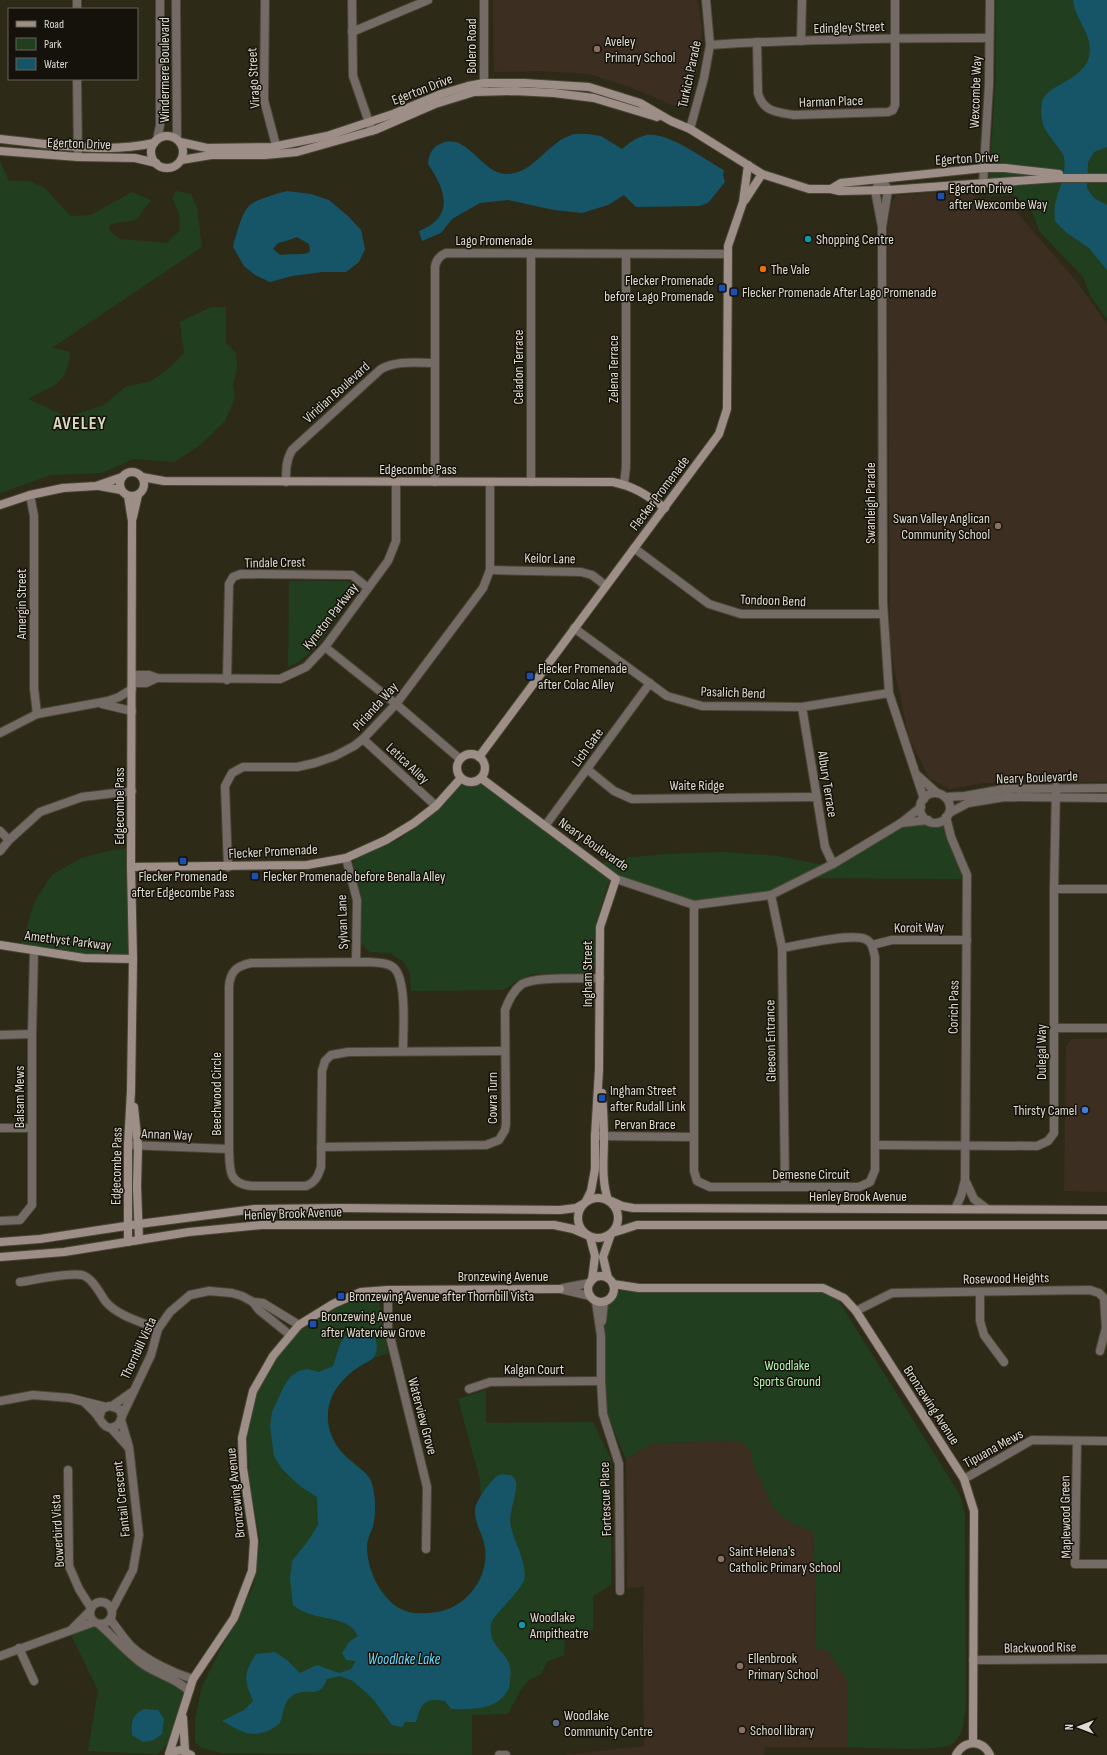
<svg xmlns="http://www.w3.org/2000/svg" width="1107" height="1755" font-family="'Sofia Sans Condensed',sans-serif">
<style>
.commercial{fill:#3c2e21}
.green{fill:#213f1f}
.water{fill:#165568;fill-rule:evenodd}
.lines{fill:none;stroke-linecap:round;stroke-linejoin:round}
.street-casing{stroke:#4a4635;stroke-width:10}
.secondary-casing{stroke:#4a4635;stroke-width:10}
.street{stroke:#746b66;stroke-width:8}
.secondary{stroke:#9d8f88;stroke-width:8}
.education-dot{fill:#8d6e63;stroke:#14120b;stroke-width:1.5}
.transit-dot{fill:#1a4fb4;stroke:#14120b;stroke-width:1.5}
.culture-dot{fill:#0f9aa8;stroke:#14120b;stroke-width:1.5}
.food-dot{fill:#e8710a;stroke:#14120b;stroke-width:1.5}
.shop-dot{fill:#3f7fe0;stroke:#14120b;stroke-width:1.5}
.service-dot{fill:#5c6f8a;stroke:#14120b;stroke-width:1.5}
.labels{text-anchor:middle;stroke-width:3;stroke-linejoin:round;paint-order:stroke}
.street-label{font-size:14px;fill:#dedbd0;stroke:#14120b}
.poi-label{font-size:14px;fill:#dedbd0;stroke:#14120b;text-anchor:start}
.park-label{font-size:14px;fill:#b2f3ab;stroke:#14120b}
.water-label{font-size:15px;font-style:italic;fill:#66d8fe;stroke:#14120b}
.district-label{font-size:18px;font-weight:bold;letter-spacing:1px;fill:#dcd7c1;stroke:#14120b}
</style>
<rect width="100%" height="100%" fill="#2e2a18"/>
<!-- commercial -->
<g class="commercial">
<path d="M493 0H698L702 31 698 67 685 110 627 86 589 74 542 71 494 72Z"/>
<path d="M964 190 981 199 1008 202 1077 282 1107 324V782L985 783 949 789 929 778 909 738 890 649 887 208 897 195Z"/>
<path d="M1107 1038V1192L1064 1191 1066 1046 1072 1039Z"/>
<path d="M741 1441 752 1452V1461L783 1517 794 1524 813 1532 816 1607 815 1649 827 1650 848 1681V1747H765L764 1755H564L644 1746 643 1635 644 1587 627 1588 626 1459 653 1443Z"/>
</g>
<!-- green -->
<g class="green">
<path d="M996 0H1107V319L1091 297 1083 277 1040 232 1032 212 1014 195 988 196 996 73Z"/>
<path d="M0 161 9 181H29L45 188 70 216 91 215 132 192 151 200 136 220 110 224 109 230 120 239 167 243 180 230 179 212 172 198 176 191 191 194 197 208 202 247 52 348 70 352C67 386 54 384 28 399L68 417 104 405 125 387 151 381 172 366 184 353 180 322 211 307H226V343L236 353 237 368 233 385 235 398 225 421 200 445 174 462 133 459 102 473 51 475 0 493Z"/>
<path d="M289 581H346L351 583 354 593 317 646 299 662 288 667Z"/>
<path d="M479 782 610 877 595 926V964L587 974H533L517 981 504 990 411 991 410 973 404 962 390 953 370 952 361 943 362 901 353 865 356 857 400 839 439 808 459 786Z"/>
<path d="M922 814C928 820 933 821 941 819L957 851 963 879 806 878 773 895 743 900H694L616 877 598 864 615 859 665 854 725 852 778 856 828 866 892 826Z"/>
<path d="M131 848 130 960 20 948 35 901 52 875 81 858 113 850Z"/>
<path d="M616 1291H817L829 1293 838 1300 960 1495 965 1516 966 1705C964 1719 964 1735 952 1744 941 1752 865 1748 848 1747V1681L827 1650H815L816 1607 813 1532 794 1524 783 1517 772 1506 752 1461V1452L741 1441 653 1443 626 1459 606 1411 604 1382 605 1314 608 1299Z"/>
<path d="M378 1294 388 1353C358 1362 326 1385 328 1419 329 1429 331 1440 338 1448 347 1459 363 1467 370 1479 376 1490 376 1515 373 1527 372 1531 369 1536 368 1541 363 1561 374 1581 386 1596 398 1612 416 1615 435 1613 465 1609 489 1578 485 1548 483 1537 477 1527 476 1516 475 1506 480 1504 481 1496 481 1491 480 1485 480 1481 479 1472 475 1463 473 1454 468 1436 463 1417 458 1399L486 1390V1423L593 1422 611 1459V1585L593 1596V1630H565L564 1655 548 1661 540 1675 529 1680 520 1691 508 1714 472 1715V1755L222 1753 201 1748 195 1742V1719L202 1686 254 1585 260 1541 249 1477 247 1433 255 1395 280 1349 311 1320 346 1300Z"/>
<path d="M87 1627H97L185 1688 187 1696 170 1741 158 1754 88 1751 98 1690 70 1633Z"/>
</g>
<!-- water -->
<g class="water">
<path d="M1073 0H1107V147L1094 152 1088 162 1087 188 1094 198 1107 205V270L1089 248 1067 233 1055 221C1055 216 1054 210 1055 205 1058 189 1067 175 1064 158 1064 154 1060 150 1058 147 1046 131 1039 125 1042 103 1045 83 1087 82 1090 52 1091 32 1075 19 1073 0Z"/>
<path d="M587 134 601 136 622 149C628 144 635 138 643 136 664 128 705 160 724 170L723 175 725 182 708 203 699 206 636 207 624 195 608 205 582 213 554 210 508 200 480 203 452 219 441 233 422 241 419 231C455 217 446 190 428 164 429 154 432 147 442 143 469 134 480 172 505 174 533 175 545 145 569 136 574 133 581 134 587 134Z"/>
<path d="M287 191 311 194 329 200 348 216 361 230 365 249 359 262 346 272H323L292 276 270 282 255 275 244 266 233 247C236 236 241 214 249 206 256 199 277 194 287 191ZM297 237 309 244 310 252C300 256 290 253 280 255L273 249 278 243 286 241Z"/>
<path d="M362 1329 375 1337C377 1343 378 1350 374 1357 372 1360 365 1363 362 1365 344 1376 330 1391 328 1412 326 1432 337 1450 352 1462 358 1468 368 1473 371 1481 376 1495 376 1512 373 1526 371 1532 368 1537 367 1543 366 1569 381 1604 408 1612 414 1614 422 1613 429 1613 462 1612 490 1581 485 1547 483 1534 474 1523 475 1509 476 1501 491 1479 499 1475 502 1474 508 1475 511 1475 513 1477 516 1480 516 1482 518 1489 510 1510 510 1521 512 1541 528 1561 524 1580 522 1590 493 1615 491 1624 487 1651 515 1652 510 1678 510 1682 510 1687 508 1690 496 1711 472 1709 451 1709L445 1701C424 1697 421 1704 416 1722H405L402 1727 392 1725 373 1699 353 1681 340 1676 327 1679C318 1702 308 1685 292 1696 284 1701 284 1711 281 1720 279 1725 275 1727 270 1730 251 1739 239 1730 222 1721L244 1710 253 1701C244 1679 243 1675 256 1654L275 1652 288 1661 300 1673 317 1665 339 1673 351 1669 356 1661 346 1660 342 1653 349 1642 358 1636C356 1633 353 1628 350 1626 332 1615 311 1620 293 1605L290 1578 292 1561 308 1541 318 1525 317 1497 300 1486 282 1469 274 1456 270 1426 272 1412 284 1386 290 1377 299 1371 307 1369 319 1372 333 1366C341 1346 337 1335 362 1329Z"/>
<path d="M144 1709 158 1710 164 1719 162 1734 154 1740 143 1742 132 1735C131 1722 132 1715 144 1709Z"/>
</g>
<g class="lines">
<!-- street casing -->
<g class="street-casing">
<g id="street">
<path d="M176 0 177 139"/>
<path d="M265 0 264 100 278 153"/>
<path d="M352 0 353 76 372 131"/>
<path d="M77 9V0"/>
<path d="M352 32 428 0"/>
<path d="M801 41 802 0"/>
<path d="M757 42 758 93C763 112 777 112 794 115L888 112 893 110 895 105V0"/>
<path d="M710 45C803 39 896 38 989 38"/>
<path d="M77 79 78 157"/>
<path d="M484 89V0"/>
<path d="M690 129 704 78 710 45 706 0"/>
<path d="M157 140 160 125V0"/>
<path d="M983 184 989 85 990 0"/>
<path d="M882 227 888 190 882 179 875 190 882 227 883 603 889 693 924 799"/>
<path d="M286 482C286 470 286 460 292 450L381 369C397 360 417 363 435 363"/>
<path d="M435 482V267C436 260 439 256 446 253L728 254"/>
<path d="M531 482V253"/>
<path d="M624 484 626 467V254"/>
<path d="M30 495 34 516V688L37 714"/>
<path d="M634 548 709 604 741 614H883"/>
<path d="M490 570 581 572 592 575 605 585"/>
<path d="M574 628 667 696 702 706 802 707 889 693"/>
<path d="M325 647 396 704 460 759"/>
<path d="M132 675H149L157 678 280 679 306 667 325 647 388 561 396 541V482"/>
<path d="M227 680 229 584 233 577 241 574 352 575 368 588"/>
<path d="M132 683H146L157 678"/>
<path d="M102 704 132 711"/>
<path d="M802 707 825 847 833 864"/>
<path d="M0 733 37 714 108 701 119 697 132 689"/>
<path d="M363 739 436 806"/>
<path d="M587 769 614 791 632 799 817 797"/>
<path d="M917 775 937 793"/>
<circle cx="935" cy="808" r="15"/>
<path d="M945 797 965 796 1004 789 1107 788"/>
<path d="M949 813 968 803 1005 797 1107 798"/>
<path d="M946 817 951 837 967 875 965 1180 961 1196 955 1209"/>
<path d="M901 823 928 820"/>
<path d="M545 826 650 683"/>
<path d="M0 831 9 840"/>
<path d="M0 851 9 840 40 812 82 797 132 791"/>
<path d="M346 858 357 900 356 962"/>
<path d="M228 867 225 786 232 773 243 767H297L315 763 335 756 354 746 363 739 396 704 483 588 490 570V482"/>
<path d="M616 879 694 905 771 895 833 864 901 823 921 807"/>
<path d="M1054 889H1107"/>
<path d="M771 895 782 948 785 1187"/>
<path d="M694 905V1171L697 1181 710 1187H859L870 1182 875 1170V957C873 950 873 942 865 939 850 933 800 945 782 948"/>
<path d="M872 945 892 940H967"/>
<path d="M1054 1028H1107"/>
<path d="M0 1035 32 1034"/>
<path d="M403 1052C403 1033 407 983 395 969 389 962 378 963 369 962L251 963C236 966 230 972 229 987V1149C230 1168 227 1184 252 1186H306C316 1182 318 1176 321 1167L322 1071 325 1061 331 1055 348 1052 504 1051"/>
<path d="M0 1128H32"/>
<path d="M595 1136 694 1137"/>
<path d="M128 1145 229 1149"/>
<path d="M875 1145 1037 1146 1048 1141 1054 1133V889L1056 787"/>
<path d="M321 1147 486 1145 499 1140 505 1130 506 1123 505 1010C509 1000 513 991 522 984 536 976 582 979 600 978"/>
<path d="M965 1180 974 1199 987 1209"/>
<path d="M0 1221 20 1220 32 1205V1034L34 950"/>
<path d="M20 1282C35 1280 68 1272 82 1275 93 1278 100 1294 106 1302 118 1316 142 1322 158 1329"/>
<path d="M563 1288 590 1283"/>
<path d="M560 1289 590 1296"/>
<path d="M388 1290V1328L427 1487 426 1549"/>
<path d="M980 1292V1321L984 1335 1004 1362"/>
<path d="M253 1302 259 1310 290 1335"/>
<path d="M596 1302 601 1336V1381L603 1414 619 1464 620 1591"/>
<path d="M856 1311 892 1293 1090 1290 1099 1293 1104 1298 1106 1328 1100 1351"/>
<path d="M602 1321 604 1302"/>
<path d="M469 1389 490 1382 601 1381"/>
<path d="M0 1401 33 1395 70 1398 106 1407"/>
<path d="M84 1402C89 1407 95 1412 99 1418 103 1424 107 1431 116 1426 120 1424 121 1420 122 1416L119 1409 109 1406 102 1409 99 1418"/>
<path d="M112 1406 132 1392"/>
<path d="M122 1416 151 1355 158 1329 170 1312 190 1295 209 1291 232 1293 242 1296 253 1302 263 1303 299 1325"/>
<path d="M111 1428 128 1447"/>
<path d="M1077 1441 1075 1564H1107"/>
<path d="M68 1470 69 1566 79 1589 91 1608"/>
<path d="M964 1479 1032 1440 1107 1441"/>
<circle cx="101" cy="1613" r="11"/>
<path d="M112 1610 133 1570 139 1535 129 1447 121 1420"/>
<path d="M110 1619C117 1628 124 1639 132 1647 148 1661 173 1673 193 1679"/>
<path d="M100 1625C115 1638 127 1653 144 1665 159 1675 176 1678 189 1691"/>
<path d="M73 1628 90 1611"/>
<path d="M19 1648 34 1681"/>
<path d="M0 1656 94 1622"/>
<path d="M973 1660 1107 1659"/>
<path d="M499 1755H506"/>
</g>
</g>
<!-- secondary casing -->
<g class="secondary-casing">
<g id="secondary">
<circle cx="167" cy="152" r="16"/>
<path d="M0 139C50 144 105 154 154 143"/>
<path d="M180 142 207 148 272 147 327 136 393 114 441 94 468 86 484 83H524L589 87 640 103 671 121 690 129 762 174 809 189H831L839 191 888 190 1059 178H1107"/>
<path d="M0 151 78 157 135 158 156 163"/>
<path d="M181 160 211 155H265L297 152 375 130 435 104 474 92 515 91 554 93 594 98 657 117"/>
<path d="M831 189 841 183 984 168H1005L1059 174"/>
<path d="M745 200 762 174"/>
<circle cx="132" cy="484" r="12"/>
<path d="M142 477 164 481 613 482C636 487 646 495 665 508"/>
<path d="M99 486 121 490"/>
<path d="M128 496 132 521 131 867 133 959 131 1091 128 1145V1242"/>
<path d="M0 505 30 495 63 488 96 486 122 477"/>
<path d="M133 517 138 495"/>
<circle cx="471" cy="768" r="14"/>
<path d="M479 757 719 434 727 409 728 246 743 202 748 165"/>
<path d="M481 778 616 879 600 927 599 1070 595 1136V1169L591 1191 586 1201"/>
<path d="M131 867 307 865 346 858 386 840 414 823 436 806 461 778"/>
<path d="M0 945 84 958 133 959"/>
<path d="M602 1093C603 1108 604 1122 604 1137 604 1158 601 1179 608 1200"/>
<path d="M134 1107 138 1146 137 1187 139 1240"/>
<circle cx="598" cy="1218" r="20"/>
<path d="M611 1201 622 1206 633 1208 1107 1210"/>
<path d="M612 1233 637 1225H1107"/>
<path d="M590 1237 595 1256 592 1280"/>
<path d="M0 1242 40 1239 139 1224 255 1209 340 1208 560 1210 576 1208 583 1204"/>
<path d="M0 1257 64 1252 189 1232 262 1225H554L573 1229 587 1235"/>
<circle cx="601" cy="1289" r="13"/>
<path d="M608 1278 603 1257 611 1234"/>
<path d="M613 1284 639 1288H823L844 1298 856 1311 964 1479 974 1511 973 1743"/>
<path d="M183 1718 185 1751"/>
<path d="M169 1754 193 1679 234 1618 252 1571 254 1541 243 1468 242 1438 253 1391 273 1356 299 1325 333 1304 361 1292 388 1290 560 1289"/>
<path d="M169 1755 172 1752 181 1750 191 1755"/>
<path d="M956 1755C964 1740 982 1739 990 1755"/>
</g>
</g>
<!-- street -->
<use href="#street" class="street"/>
<!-- secondary -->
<use href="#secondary" class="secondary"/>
</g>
<!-- markers -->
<g class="education-dot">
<circle cx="597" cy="49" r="4"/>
<circle cx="998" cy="526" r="4"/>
<circle cx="721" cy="1559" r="4"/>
<circle cx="740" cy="1666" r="4"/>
<circle cx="742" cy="1730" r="4"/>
</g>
<g class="transit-dot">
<rect x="937" y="192" width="8" height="8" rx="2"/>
<rect x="718" y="284" width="8" height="8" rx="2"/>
<rect x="730" y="288" width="8" height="8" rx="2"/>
<rect x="526" y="672" width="8" height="8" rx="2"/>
<rect x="179" y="857" width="8" height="8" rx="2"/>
<rect x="251" y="872" width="8" height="8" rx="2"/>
<rect x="598" y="1094" width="8" height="8" rx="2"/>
<rect x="337" y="1292" width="8" height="8" rx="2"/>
<rect x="309" y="1320" width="8" height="8" rx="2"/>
</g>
<g class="culture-dot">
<circle cx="808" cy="239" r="4"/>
<circle cx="522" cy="1625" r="4"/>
</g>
<circle class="food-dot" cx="763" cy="269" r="4"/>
<circle class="shop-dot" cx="1085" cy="1110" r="4"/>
<circle class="service-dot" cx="556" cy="1723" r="4"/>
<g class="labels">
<!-- street labels -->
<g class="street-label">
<text transform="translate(849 27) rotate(-2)" y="5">Edingley Street</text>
<text transform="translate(471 46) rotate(-90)" y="5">Bolero Road</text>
<text transform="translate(164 70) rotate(-90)" y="5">Windermere Boulevard</text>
<text transform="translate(689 74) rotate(-78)" y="5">Turkich Parade</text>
<text transform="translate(253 78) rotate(-93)" y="5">Virago Street</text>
<text transform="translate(422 89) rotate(-21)" y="5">Egerton Drive</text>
<text transform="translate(975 92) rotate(-88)" y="5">Wexcombe Way</text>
<text transform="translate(831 101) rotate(-2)" y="5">Harman Place</text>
<text transform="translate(79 143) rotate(2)" y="5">Egerton Drive</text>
<text transform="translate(967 158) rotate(-3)" y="5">Egerton Drive</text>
<text x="494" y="245">Lago Promenade</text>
<text transform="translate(518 367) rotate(-90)" y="5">Celadon Terrace</text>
<text transform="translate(613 369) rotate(-90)" y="5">Zelena Terrace</text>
<text transform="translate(336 392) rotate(-42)" y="5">Viridian Boulevard</text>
<text x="418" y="474">Edgecombe Pass</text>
<text transform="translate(659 493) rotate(-53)" y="5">Flecker Promenade</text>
<text transform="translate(870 503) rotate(-90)" y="5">Swanleigh Parade</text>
<text transform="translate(550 558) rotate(1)" y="5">Keilor Lane</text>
<text transform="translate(275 562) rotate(-1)" y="5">Tindale Crest</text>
<text transform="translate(773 600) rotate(2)" y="5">Tondoon Bend</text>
<text transform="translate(21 604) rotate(-90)" y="5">Amergin Street</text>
<text transform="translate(330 616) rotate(-52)" y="5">Kyneton Parkway</text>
<text transform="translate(733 692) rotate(2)" y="5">Pasalich Bend</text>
<text transform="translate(375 706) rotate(-48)" y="5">Pirianda Way</text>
<text transform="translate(587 747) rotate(-54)" y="5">Lich Gate</text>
<text transform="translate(408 763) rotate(43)" y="5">Letica Alley</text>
<text transform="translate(1037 777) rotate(-2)" y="5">Neary Boulevarde</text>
<text transform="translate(828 784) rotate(81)" y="5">Albury Terrace</text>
<text x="697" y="790">Waite Ridge</text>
<text transform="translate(119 806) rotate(-90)" y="5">Edgecombe Pass</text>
<text transform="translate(594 844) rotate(35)" y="5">Neary Boulevarde</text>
<text transform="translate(273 851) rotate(-3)" y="5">Flecker Promenade</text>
<text transform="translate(342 922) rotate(-92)" y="5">Sylvan Lane</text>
<text transform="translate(919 927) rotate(-1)" y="5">Koroit Way</text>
<text transform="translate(68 940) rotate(7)" y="5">Amethyst Parkway</text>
<text transform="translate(587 974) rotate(-90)" y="5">Ingham Street</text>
<text transform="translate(953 1007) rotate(-89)" y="5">Corich Pass</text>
<text transform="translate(770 1041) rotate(-91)" y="5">Gleeson Entrance</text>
<text transform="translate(1041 1052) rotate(-90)" y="5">Dulegal Way</text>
<text transform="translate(216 1094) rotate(-90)" y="5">Beechwood Circle</text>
<text transform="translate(19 1097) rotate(-90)" y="5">Balsam Mews</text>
<text transform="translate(492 1098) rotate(-90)" y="5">Cowra Turn</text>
<text x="645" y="1129">Pervan Brace</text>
<text transform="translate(167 1134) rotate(2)" y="5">Annan Way</text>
<text transform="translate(116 1166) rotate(-89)" y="5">Edgecombe Pass</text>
<text x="811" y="1179">Demesne Circuit</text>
<text x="858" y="1201">Henley Brook Avenue</text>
<text transform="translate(293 1213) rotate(-2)" y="5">Henley Brook Avenue</text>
<text x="503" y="1281">Bronzewing Avenue</text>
<text transform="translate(1006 1278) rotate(-1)" y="5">Rosewood Heights</text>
<text transform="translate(138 1348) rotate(-65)" y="5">Thornbill Vista</text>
<text x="534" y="1374">Kalgan Court</text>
<text transform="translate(932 1405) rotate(57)" y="5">Bronzewing Avenue</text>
<text transform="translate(423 1416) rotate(75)" y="5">Waterview Grove</text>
<text transform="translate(993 1448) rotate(-29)" y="5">Tipuana Mews</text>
<text transform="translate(235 1493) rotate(-96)" y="5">Bronzewing Avenue</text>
<text transform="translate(121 1499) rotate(-96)" y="5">Fantail Crescent</text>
<text transform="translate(605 1499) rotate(-92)" y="5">Fortescue Place</text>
<text transform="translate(1065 1517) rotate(-91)" y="5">Maplewood Green</text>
<text transform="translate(57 1531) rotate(-93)" y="5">Bowerbird Vista</text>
<text transform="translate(1040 1647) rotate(-1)" y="5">Blackwood Rise</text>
</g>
<!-- poi labels -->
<g class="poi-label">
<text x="605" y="46">Aveley<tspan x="605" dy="16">Primary School</tspan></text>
<text x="949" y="193">Egerton Drive<tspan x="949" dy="16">after Wexcombe Way</tspan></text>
<text x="816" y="244">Shopping Centre</text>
<text x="771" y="274">The Vale</text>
<text x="714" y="285" text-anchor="end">Flecker Promenade<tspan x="714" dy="16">before Lago Promenade</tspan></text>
<text x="742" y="297">Flecker Promenade After Lago Promenade</text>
<text x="990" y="523" text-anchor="end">Swan Valley Anglican<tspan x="990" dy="16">Community School</tspan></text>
<text x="538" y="673">Flecker Promenade<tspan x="538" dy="16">after Colac Alley</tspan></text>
<text x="183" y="881" text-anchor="middle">Flecker Promenade<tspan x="183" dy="16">after Edgecombe Pass</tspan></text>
<text x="263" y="881">Flecker Promenade before Benalla Alley</text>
<text x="610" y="1095">Ingham Street<tspan x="610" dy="16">after Rudall Link</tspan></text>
<text x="1077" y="1115" text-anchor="end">Thirsty Camel</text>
<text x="349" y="1301">Bronzewing Avenue after Thornbill Vista</text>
<text x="321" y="1321">Bronzewing Avenue<tspan x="321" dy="16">after Waterview Grove</tspan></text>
<text x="729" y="1556">Saint Helena's<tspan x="729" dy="16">Catholic Primary School</tspan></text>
<text x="530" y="1622">Woodlake<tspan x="530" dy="16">Ampitheatre</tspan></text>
<text x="748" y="1663">Ellenbrook<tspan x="748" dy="16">Primary School</tspan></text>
<text x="564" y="1720">Woodlake<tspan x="564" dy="16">Community Centre</tspan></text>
<text x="750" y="1735">School library</text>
</g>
<!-- park labels -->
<g class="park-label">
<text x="787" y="1370">Woodlake<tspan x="787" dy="16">Sports Ground</tspan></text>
</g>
<!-- water labels -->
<g class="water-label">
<text x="404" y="1664">Woodlake Lake</text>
</g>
<!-- district labels -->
<g class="district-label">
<text x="80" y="429">AVELEY</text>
</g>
</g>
<!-- legend -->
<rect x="8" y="8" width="130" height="72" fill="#14120b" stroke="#65625a"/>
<rect x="16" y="21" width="20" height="6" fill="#9d8f88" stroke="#65625a"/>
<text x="44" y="28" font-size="12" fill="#dedbd0">Road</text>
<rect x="16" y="38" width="20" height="12" fill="#213f1f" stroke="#65625a"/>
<text x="44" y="48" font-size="12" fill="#dedbd0">Park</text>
<rect x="16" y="58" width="20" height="12" fill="#165568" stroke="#65625a"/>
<text x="44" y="68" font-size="12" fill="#dedbd0">Water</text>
<!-- north arrow -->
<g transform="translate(1079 1727) rotate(270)" stroke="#14120b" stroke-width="3" paint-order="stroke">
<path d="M0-3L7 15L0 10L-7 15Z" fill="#dedbd0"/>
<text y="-6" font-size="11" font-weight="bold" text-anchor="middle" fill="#dedbd0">N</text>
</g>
</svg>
